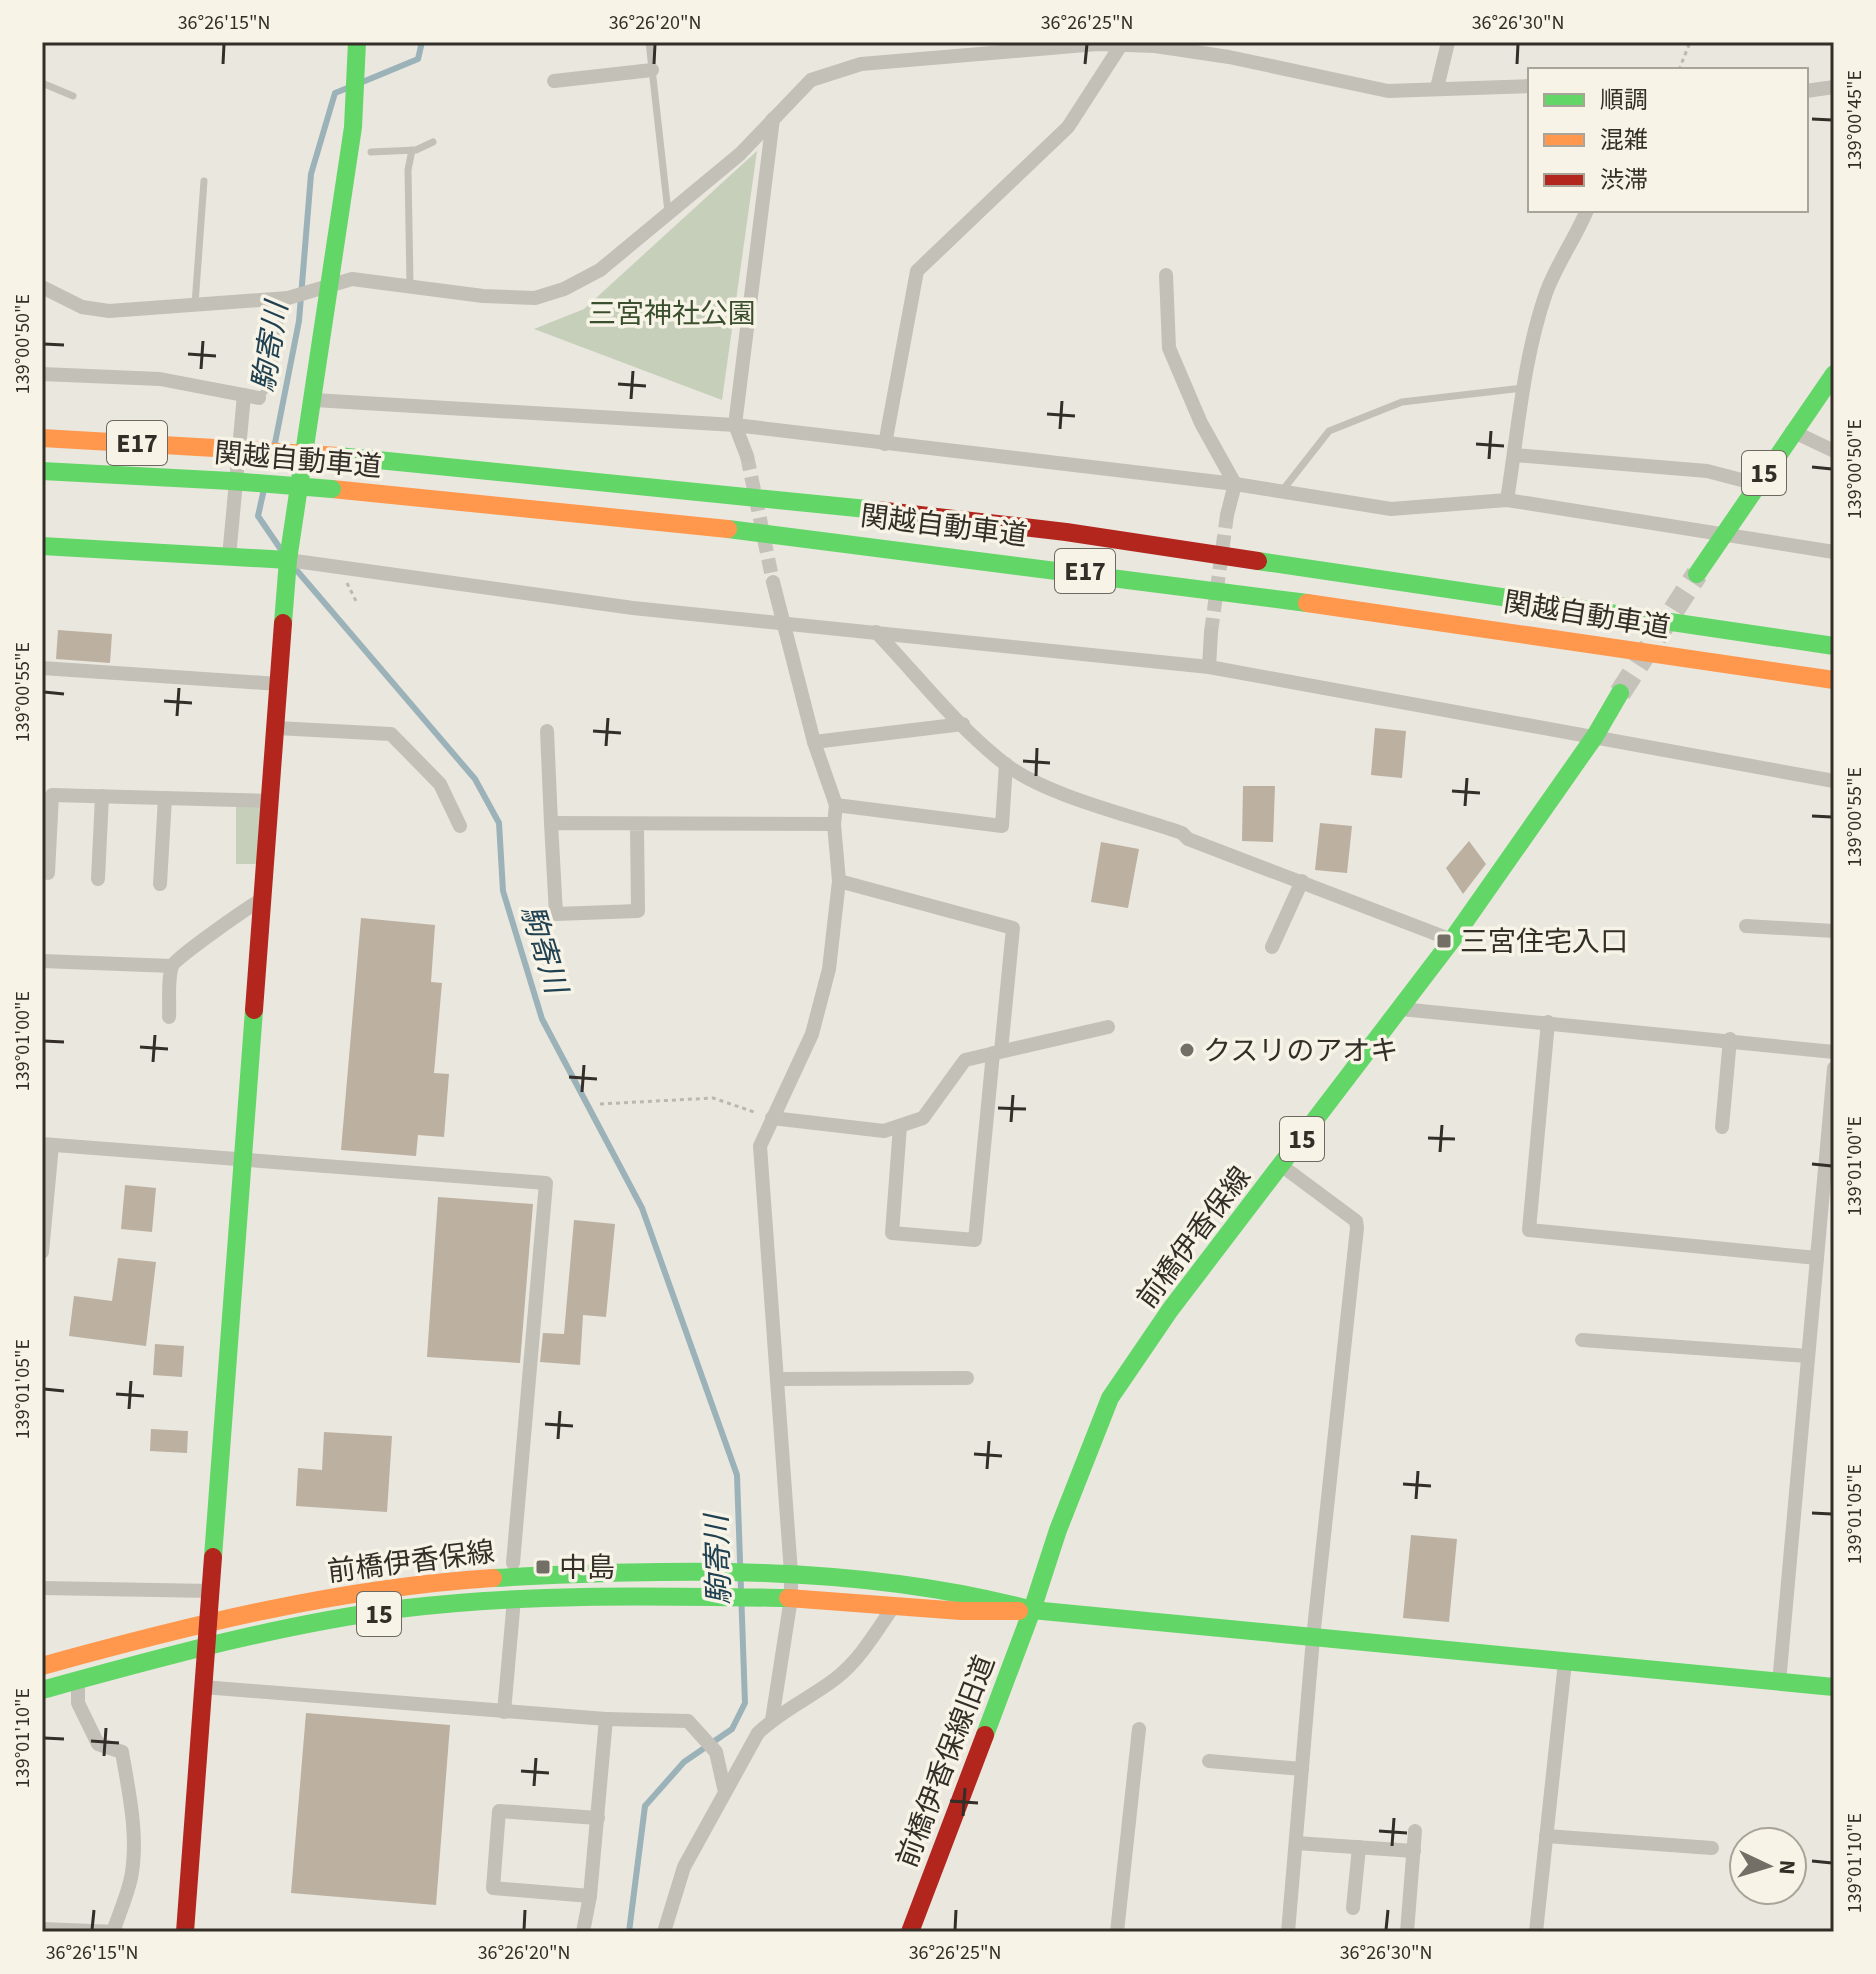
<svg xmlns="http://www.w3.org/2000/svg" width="1876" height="1974" font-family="'Source Sans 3','Noto Sans JP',sans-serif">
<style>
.green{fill:#c6cfba}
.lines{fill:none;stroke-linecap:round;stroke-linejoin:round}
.stream{stroke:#9cb2b9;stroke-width:6}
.building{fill:#bcb0a1}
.street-tunnel{stroke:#c5c2ba;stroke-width:14;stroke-dasharray:14 7;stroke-linecap:butt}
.primary-tunnel{stroke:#c5c2ba;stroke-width:22;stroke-dasharray:22 11;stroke-linecap:butt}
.path{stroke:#bcb8b0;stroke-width:3;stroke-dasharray:4 4;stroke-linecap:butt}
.lane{stroke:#c3c0b8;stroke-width:7}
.street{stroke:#c3c0b8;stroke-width:14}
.fast{stroke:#63d668;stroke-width:18}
.slow{stroke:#ff974d;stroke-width:18}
.jam{stroke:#b3261e;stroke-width:18}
.fast-bridge{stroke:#63d668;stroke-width:18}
.slow-bridge{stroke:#ff974d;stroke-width:18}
.ticks{fill:none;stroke:#332e27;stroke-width:3}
.poi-dot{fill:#736f67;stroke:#f7f3e6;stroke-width:3}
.labels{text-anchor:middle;stroke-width:7;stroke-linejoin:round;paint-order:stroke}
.shield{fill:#f7f3e6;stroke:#6e6960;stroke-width:2}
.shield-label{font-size:26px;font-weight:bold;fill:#332e27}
.park-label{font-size:28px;fill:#3a4f2d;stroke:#f7f3e6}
.street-label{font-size:28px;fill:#332e27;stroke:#f7f3e6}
.poi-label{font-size:28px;fill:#332e27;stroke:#f7f3e6;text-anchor:start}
.water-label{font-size:30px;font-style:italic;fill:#204151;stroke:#f7f3e6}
.neatline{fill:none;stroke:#332e27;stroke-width:3}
.ticks-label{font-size:20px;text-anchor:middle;fill:#332e27}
</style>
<rect width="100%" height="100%" fill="#eae7df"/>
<!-- green -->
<g class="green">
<path d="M757 151 722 400 534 329 584 309Z"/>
<path d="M236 800 270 808 266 864H236Z"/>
</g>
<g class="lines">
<!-- stream -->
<g class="stream">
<path d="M360 83 418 59 422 42"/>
<path d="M275 443 299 321 311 174 335 93 350 87"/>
<path d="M264 489 258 516 284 554"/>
<path d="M293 566 475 779 499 823 503 891 542 1019 642 1208 737 1475 745 1703 732 1729 684 1762 645 1806 629 1932"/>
</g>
</g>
<!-- building -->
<g class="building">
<path d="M58 630 112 634 110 663 56 659Z"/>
<path d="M1375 728 1406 731 1402 778 1371 775Z"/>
<path d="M1243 786H1275L1273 842 1242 841Z"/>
<path d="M1320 823 1352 826 1347 873 1315 870Z"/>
<path d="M1469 841 1486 864 1463 894 1446 868Z"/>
<path d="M1101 842 1139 849 1128 908 1091 902Z"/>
<path d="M361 918 435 925 431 982 442 983 434 1073 449 1074 444 1137 418 1135 416 1156 341 1150Z"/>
<path d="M125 1185 156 1188 152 1232 121 1229Z"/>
<path d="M438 1197 533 1204 520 1363 427 1357Z"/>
<path d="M574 1220 615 1224 606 1317 583 1315 580 1365 540 1362 543 1333 564 1334Z"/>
<path d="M118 1258 156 1262 146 1346 69 1336 74 1296 112 1301Z"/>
<path d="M155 1344 184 1346 182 1377 153 1375Z"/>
<path d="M151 1429 188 1431 187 1453 150 1451Z"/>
<path d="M324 1432 392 1436 387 1512 296 1506 298 1468 322 1470Z"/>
<path d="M1411 1535 1457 1539 1449 1622 1403 1618Z"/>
<path d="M306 1713 450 1725 436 1905 291 1893Z"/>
</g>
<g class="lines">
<!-- street-tunnel -->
<g class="street-tunnel">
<path d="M747 456 773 582"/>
<path d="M1211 632 1227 515"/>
</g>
<!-- primary-tunnel -->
<path class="primary-tunnel" d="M1620 693 1697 574"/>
<!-- path -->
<g class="path">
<path d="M1679 70 1690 42"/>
<path d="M347 583 356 601"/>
<path d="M600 1104 713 1098 757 1113"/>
</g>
<!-- lane -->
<g class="lane">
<path d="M649 42 668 212"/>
<path d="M42 83 73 96"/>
<path d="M371 152 416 150 433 142"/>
<path d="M410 284 408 170 412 150"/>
<path d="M195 304 204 181"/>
<path d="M259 398 272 382 283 298"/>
<path d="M1282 491 1329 431 1402 402 1523 388"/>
</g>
<!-- street -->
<g class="street">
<path d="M554 81 652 70"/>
<path d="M1437 88 1448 42"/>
<path d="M1806 91 1834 87"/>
<path d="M1166 275 1169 348 1201 423 1235 484 1227 515"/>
<path d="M42 287 82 307 109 311 288 298 352 279 483 296 535 298 564 289 600 270 740 154 811 80 861 64 1097 44 1155 46 1229 57 1388 91 1530 86"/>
<path d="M42 374 160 379 259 398"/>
<path d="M314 400 735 425 1235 484 1391 509 1507 500 1834 552"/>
<path d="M1792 431 1834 451"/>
<path d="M885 444 917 271 1068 127 1121 45"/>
<path d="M1514 455 1707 471 1757 484"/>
<path d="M747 456 735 425 773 119"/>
<path d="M1507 500C1518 432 1523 359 1546 293 1556 265 1575 239 1587 210"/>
<path d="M229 557 244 395"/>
<path d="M288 560 633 608 1209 667 1834 781"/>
<path d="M876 632C918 676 957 727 1005 764 1047 796 1130 815 1182 833L1188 839 1452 940"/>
<path d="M1209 667 1211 632"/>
<path d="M42 668 279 684"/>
<path d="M276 728 391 734 440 784 460 826"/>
<path d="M547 731 551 823"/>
<path d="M814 742 963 724"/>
<path d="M836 805 1002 826 1006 764"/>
<path d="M637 826 638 911 556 914 551 823 834 824"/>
<path d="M48 873 52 795 271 801"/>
<path d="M98 879 102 796"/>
<path d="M839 881 1013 928 1001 1051"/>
<path d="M160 884 165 798"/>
<path d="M1746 926 1834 931"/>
<path d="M1272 947 1302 881"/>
<path d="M42 961 172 966"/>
<path d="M1401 1009 1834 1052"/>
<path d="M169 1017C170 1002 167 981 172 966 175 958 251 905 263 899"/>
<path d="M1548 1022 1529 1230 1817 1258"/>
<path d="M772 1118 884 1131 923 1118 965 1060 1108 1027"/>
<path d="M900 1126 892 1233 975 1240 993 1053"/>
<path d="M1722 1127 1730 1039"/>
<path d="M42 1144 546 1183 513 1563"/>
<path d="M1282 1166 1356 1221 1357 1228 1313 1638 1288 1932"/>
<path d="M42 1252 52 1145"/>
<path d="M1582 1340 1808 1356"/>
<path d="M780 1379 967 1378"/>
<path d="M42 1588 212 1591"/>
<path d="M78 1680V1703L98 1744 122 1752C129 1793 139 1837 131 1878 127 1896 119 1914 113 1932"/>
<path d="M1779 1683 1834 1068"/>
<path d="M203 1687 606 1719 590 1896 583 1932"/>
<path d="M504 1712 514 1599"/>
<path d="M606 1719 688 1721 716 1752 724 1788"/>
<path d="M772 1720 791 1598V1573L760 1146 812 1034 829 969 839 881 834 824 836 805 814 742 773 582"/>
<path d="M1209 1761 1302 1769"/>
<path d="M1546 1836 1712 1848"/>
<path d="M1296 1843 1414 1851"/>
<path d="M590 1896 493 1888 499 1811 598 1818"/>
<path d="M1353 1908 1359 1847"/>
<path d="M42 1929 117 1932"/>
<path d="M664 1932 684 1867 758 1733C781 1711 810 1698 835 1679 859 1661 876 1632 893 1607"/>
<path d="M1117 1932 1139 1729"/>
<path d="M1407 1932 1415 1831"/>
<path d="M1536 1932 1565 1662"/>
</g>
<!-- fast -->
<g class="fast">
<path d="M338 456 877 510"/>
<path d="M42 471 231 481"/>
<path d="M728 529 1307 603"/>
<path d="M42 546 288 560"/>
<path d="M1258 561 1834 646"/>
<path d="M1697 574 1834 374"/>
<path d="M283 623 288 560 353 127 357 42"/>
<path d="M213 1557 254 1010"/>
<path d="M493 1578C673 1569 856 1563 1032 1610"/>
<path d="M1032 1610 1058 1530 1110 1398 1170 1310 1452 940 1595 736 1620 693"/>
<path d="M42 1690C159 1658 277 1625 398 1609 527 1593 658 1596 788 1598"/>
<path d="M985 1735 1032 1610 1834 1687"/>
</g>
<!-- slow -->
<g class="slow">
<path d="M42 438 232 449"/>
<path d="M332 489 728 529"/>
<path d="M1307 603 1834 680"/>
<path d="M788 1598 961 1611H1019"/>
<path d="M42 1666C190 1625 339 1588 493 1578"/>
</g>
<!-- jam -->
<g class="jam">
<path d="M877 510 1066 532 1258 561"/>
<path d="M254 1010 283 623"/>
<path d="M185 1932 213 1557"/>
<path d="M910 1932 985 1735"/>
</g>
<!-- fast-bridge -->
<path class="fast-bridge" d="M231 481 332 489"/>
<!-- slow-bridge -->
<path class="slow-bridge" d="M232 449 338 456"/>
</g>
<!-- ticks -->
<path class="ticks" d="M223 64 224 44M654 64 655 44M1085 64 1087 44M1517 64 1518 44M1812 119 1832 120M44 344 64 345M188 354 216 356M201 369 203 341M618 384 646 386M631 399 633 371M1047 414 1075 416M1060 429 1062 401M1476 444 1504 446M1489 459 1491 431M1812 467 1832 469M44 692 64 694M164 701 192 703M177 716 179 688M593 731 621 733M606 746 608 718M1023 761 1050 763M1036 776 1037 748M1452 791 1480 793M1465 806 1467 778M1812 816 1832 817M44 1041 64 1042M140 1047 168 1049M153 1062 155 1035M569 1077 597 1079M582 1092 584 1065M998 1108 1026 1109M1011 1122 1013 1095M1428 1138 1455 1139M1440 1152 1442 1125M1812 1164 1832 1166M44 1389 64 1391M116 1394 144 1396M129 1409 131 1381M545 1424 573 1426M558 1439 560 1411M974 1454 1002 1456M987 1469 989 1441M1403 1484 1431 1486M1416 1499 1418 1471M1812 1513 1832 1514M44 1738 64 1739M91 1741 119 1743M104 1756 106 1728M521 1771 549 1773M534 1786 536 1758M950 1801 978 1803M963 1816 965 1788M1379 1831 1407 1833M1392 1846 1394 1818M1812 1861 1832 1863M92 1930 94 1910M524 1930 525 1910M955 1930 956 1910M1386 1930 1388 1910"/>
<!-- markers -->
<g class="poi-dot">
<rect x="1436" y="933" width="16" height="16" rx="4"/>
<circle cx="1187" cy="1050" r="8"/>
<rect x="535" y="1559" width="16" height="16" rx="4"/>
</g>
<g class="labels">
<!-- shield labels -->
<g class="shield">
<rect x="107" y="421" width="60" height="44" rx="6"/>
<rect x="1742" y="451" width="44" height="44" rx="6"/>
<rect x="1055" y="549" width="60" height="44" rx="6"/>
<rect x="1280" y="1117" width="44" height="44" rx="6"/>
<rect x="357" y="1592" width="44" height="44" rx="6"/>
</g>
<g class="shield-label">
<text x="137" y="452">E17</text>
<text x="1764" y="482">15</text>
<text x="1085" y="580">E17</text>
<text x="1302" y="1148">15</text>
<text x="379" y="1623">15</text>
</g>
<!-- park labels -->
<g class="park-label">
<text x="672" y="323">三宮神社公園</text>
</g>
<!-- street labels -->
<g class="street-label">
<text transform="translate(298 459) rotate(5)" y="10">関越自動車道</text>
<text transform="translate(944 525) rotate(7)" y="10">関越自動車道</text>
<text transform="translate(1587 614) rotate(9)" y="10">関越自動車道</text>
<text transform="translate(1193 1237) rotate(-53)" y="10">前橋伊香保線</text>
<text transform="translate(411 1561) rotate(-7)" y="10">前橋伊香保線</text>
<text transform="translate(945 1761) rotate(-69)" y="10">前橋伊香保線旧道</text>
</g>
<!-- poi labels -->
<g class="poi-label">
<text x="1460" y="951">三宮住宅入口</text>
<text x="1203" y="1060">クスリのアオキ</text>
<text x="559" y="1577">中島</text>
</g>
<!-- water labels -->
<g class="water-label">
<text transform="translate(270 347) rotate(-81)" y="10">駒寄川</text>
<text transform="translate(544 949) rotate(73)" y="10">駒寄川</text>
<text transform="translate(718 1560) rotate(-92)" y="10">駒寄川</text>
</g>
</g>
<!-- border -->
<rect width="1876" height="1974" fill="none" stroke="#f7f3e6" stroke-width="88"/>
<!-- legend -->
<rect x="1528" y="68" width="280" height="144" fill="#f7f3e6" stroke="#a9a49a" stroke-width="2"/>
<rect x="1544" y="94" width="40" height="12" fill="#63d668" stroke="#a9a49a" stroke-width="2"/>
<text x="1600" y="108" font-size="24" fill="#332e27">順調</text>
<rect x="1544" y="134" width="40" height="12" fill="#ff974d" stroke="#a9a49a" stroke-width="2"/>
<text x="1600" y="148" font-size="24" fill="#332e27">混雑</text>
<rect x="1544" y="174" width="40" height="12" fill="#b3261e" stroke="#a9a49a" stroke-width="2"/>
<text x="1600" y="188" font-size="24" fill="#332e27">渋滞</text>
<!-- north arrow -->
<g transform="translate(1768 1866) rotate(94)"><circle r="38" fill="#f7f3e6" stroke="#a9a49a" stroke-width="2"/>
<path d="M0-6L14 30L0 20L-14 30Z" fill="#736f67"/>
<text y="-12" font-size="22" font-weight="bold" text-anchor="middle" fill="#332e27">N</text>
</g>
<rect x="44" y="44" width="1788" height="1886" class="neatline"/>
<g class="ticks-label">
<text x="224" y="29">36°26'15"N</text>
<text x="655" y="29">36°26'20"N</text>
<text x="1087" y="29">36°26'25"N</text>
<text x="1518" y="29">36°26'30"N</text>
<text transform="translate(1854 120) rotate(-90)" y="7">139°00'45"E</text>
<text transform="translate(22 344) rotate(-90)" y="7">139°00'50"E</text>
<text transform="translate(1854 469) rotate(-90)" y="7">139°00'50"E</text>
<text transform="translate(22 692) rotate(-90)" y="7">139°00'55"E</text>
<text transform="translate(1854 817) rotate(-90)" y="7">139°00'55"E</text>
<text transform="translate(22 1041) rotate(-90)" y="7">139°01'00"E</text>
<text transform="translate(1854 1166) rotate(-90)" y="7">139°01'00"E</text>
<text transform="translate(22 1389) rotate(-90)" y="7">139°01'05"E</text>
<text transform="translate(1854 1514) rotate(-90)" y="7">139°01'05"E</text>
<text transform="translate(22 1738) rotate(-90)" y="7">139°01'10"E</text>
<text transform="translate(1854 1863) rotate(-90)" y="7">139°01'10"E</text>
<text x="92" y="1959">36°26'15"N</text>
<text x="524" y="1959">36°26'20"N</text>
<text x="955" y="1959">36°26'25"N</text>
<text x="1386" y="1959">36°26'30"N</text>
</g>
</svg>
